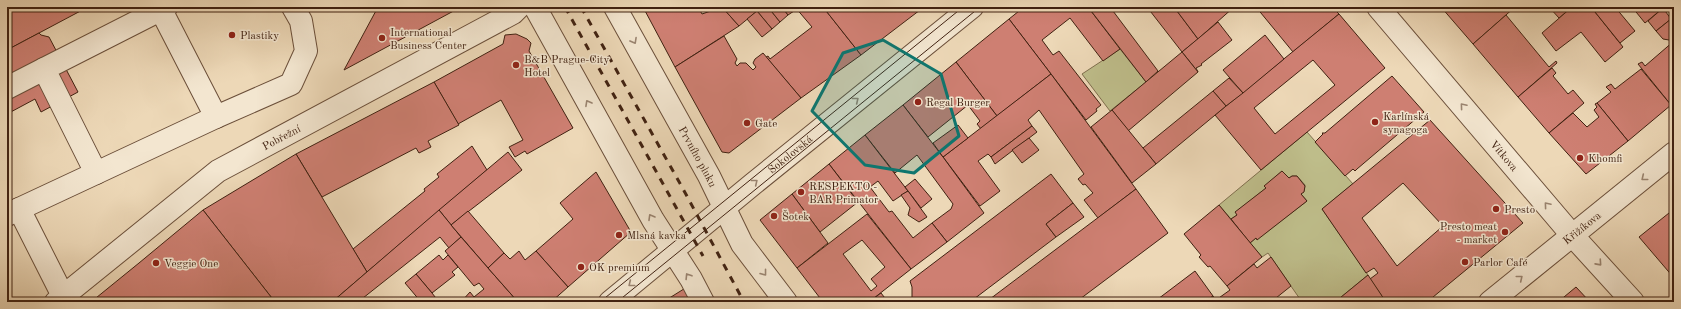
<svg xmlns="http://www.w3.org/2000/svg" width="1681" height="309" font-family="'Old Standard TT',serif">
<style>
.green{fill:#bebd8a;stroke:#7f6f4e}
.building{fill:#ce7f72;stroke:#402111;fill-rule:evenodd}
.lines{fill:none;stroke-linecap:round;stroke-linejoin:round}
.minor-casing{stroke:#6b4f3a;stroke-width:24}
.minor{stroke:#f3e6d0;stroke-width:22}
.tram{stroke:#402111;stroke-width:1}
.rail{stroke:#402111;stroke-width:3;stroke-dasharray:7 7;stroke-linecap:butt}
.oneway{stroke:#9a8470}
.marked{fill:#0f766e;fill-opacity:0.2;stroke:#0f766e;stroke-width:3;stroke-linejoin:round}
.poi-dot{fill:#8f2418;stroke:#f3e6d0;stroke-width:1.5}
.labels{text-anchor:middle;stroke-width:3;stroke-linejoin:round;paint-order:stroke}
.poi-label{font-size:11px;fill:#402111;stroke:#f3e6d0;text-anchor:start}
.street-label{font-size:11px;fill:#402111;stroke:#f3e6d0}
</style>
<rect width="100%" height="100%" fill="#edd8b7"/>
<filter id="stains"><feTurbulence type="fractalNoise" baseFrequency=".005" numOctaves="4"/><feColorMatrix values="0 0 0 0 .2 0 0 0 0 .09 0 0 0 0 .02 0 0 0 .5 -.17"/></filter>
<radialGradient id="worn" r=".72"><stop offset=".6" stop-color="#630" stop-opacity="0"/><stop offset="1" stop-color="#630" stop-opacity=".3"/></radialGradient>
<!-- green -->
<g class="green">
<path d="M1120 49 1146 82 1110 111 1082 74Z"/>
<path d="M1307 132 1353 184 1322 209 1368 275 1335 302H1302L1268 253 1262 257 1250 243 1256 238 1257 239 1307 201 1301 194 1304 191 1305 185 1297 176H1292L1289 178 1282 171 1265 186 1266 188 1236 212 1237 215 1231 219 1219 205Z"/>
</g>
<!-- building -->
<g class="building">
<path d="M7 7H88L7 50Z"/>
<path d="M378 7H461L344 70Z"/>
<path d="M643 7H698L702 14 722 7 739 26 675 67Z"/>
<path d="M722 7H762L739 26Z"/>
<path d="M762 7H768L780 22 772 29 757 11Z"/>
<path d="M768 7H782L788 15 780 22Z"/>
<path d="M782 7H795L797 9 788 15Z"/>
<path d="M795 7H823L861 55 801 98 766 57 768 56 770 59 812 27Z"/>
<path d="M823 7H917L920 10 861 55Z"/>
<path d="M1024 7H1088L1120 49 1103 61 1070 18 1042 40 1053 55 1059 51 1101 105 1096 109 1097 111 1086 120 1009 19Z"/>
<path d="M1088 7H1110L1158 71 1146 82Z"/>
<path d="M1147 7H1174L1198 39 1182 52Z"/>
<path d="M1174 7H1234L1198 39Z"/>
<path d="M1256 7H1332L1339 14 1293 52Z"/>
<path d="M1441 7H1515L1473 44Z"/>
<path d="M1549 7H1572L1559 18Z"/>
<path d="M1572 7H1576L1579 10 1583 8 1586 11 1591 7 1623 47 1605 62 1581 32 1556 51 1542 33Z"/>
<path d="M1591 7H1615L1635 31 1620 43Z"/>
<path d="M1632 7H1662L1663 8 1645 23Z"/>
<path d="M1663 8 1671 19 1656 31 1648 21Z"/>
<path d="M757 11 772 29 762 37 747 19Z"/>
<path d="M1339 14 1385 68 1261 170 1215 115ZM1313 60 1335 85 1275 134 1254 108Z"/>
<path d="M1506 15 1549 67 1556 61 1557 63 1518 97 1473 44Z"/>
<path d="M1009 19 1051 74 997 116 956 62Z"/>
<path d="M1671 19 1674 22V37L1669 40 1663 39 1656 31Z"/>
<path d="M1218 22 1232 40 1201 64 1202 65 1196 68 1198 72 1182 52Z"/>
<path d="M39 33 41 35 49 37 78 92 41 112 35 99 7 114V50Z"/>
<path d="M516 34 527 39 531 43 529 51 573 128 527 154 525 151 515 157 509 147 523 140 501 100 458 124 434 82 503 44 505 35Z"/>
<path d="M1265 35 1284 59 1243 93 1223 70Z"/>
<path d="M724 36 737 59 735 63 737 66 740 63H746L753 70 756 67 753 63 755 59 763 53 801 98 729 153 722 152 675 67Z"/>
<path d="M1674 41V103L1671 105 1638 64 1642 62 1645 66Z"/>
<path d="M1182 52 1198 72 1128 131 1112 110Z"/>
<path d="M956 62 997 116 981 129 977 124 980 121 968 105 928 137 903 105Z"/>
<path d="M1552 68 1556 73 1553 76 1568 94 1573 90 1584 103 1549 133 1518 97Z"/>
<path d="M1641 69 1671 105 1628 141 1597 103 1611 92 1606 87 1611 84 1615 89Z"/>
<path d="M1051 74 1136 189 1098 218 1084 200 1093 193 1085 184 1083 185 1078 179 1084 174 1039 110 1028 120 1032 126 991 157 988 154 978 161 1000 191 980 206 943 157Z"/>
<path d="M1392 76 1424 112 1357 169 1355 171 1353 169 1345 176 1315 142 1323 134 1322 133H1325Z"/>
<path d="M1229 78 1243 93 1226 106 1213 91Z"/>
<path d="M434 82 459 125 428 141 431 147 419 153 416 148 322 197 296 154Z"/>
<path d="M1213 91 1226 106 1156 164 1143 148Z"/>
<path d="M1597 103 1628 141 1586 174 1549 133 1573 113 1587 127 1599 117 1594 110 1597 107 1595 104Z"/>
<path d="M903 105 943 157 984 213 947 242 932 223 951 209 953 204 917 155 895 173 865 135Z"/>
<path d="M1112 110 1156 164 1132 183 1091 127Z"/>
<path d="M1430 120 1523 223 1427 302H1386L1370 279 1378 273 1374 268 1366 273 1322 209ZM1403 183 1443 226 1397 266 1362 218Z"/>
<path d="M958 125 968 138 943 157 933 143Z"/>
<path d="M1032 126 1037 132 995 164 991 157Z"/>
<path d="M865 135 908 191 893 201 878 181 870 187 889 212 892 211 913 238 932 223 947 242 911 269 829 164Z"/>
<path d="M1029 138 1039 150 1022 163 1012 150Z"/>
<path d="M472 146 487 170 367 272 353 249 425 191 424 189 439 177 437 174Z"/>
<path d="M508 152 522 170 451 225 439 210Z"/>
<path d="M296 154 367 272 332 302 329 299 326 302H275L203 210Z"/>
<path d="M829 164 858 202 820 232 792 194Z"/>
<path d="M1282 171 1289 178 1292 176H1297L1305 186 1304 192 1301 194 1307 201 1257 240 1256 238 1250 243 1231 219 1237 215 1235 212 1266 188 1264 186Z"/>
<path d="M596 172 631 232 568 287 536 251 573 219 560 203Z"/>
<path d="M1051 174 1073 203 1046 224 1056 237 970 302H912V287L910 281Z"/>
<path d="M915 179 932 199 921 208 905 187Z"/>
<path d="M1136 189 1168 233 1076 302H986Z"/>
<path d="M908 191 927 217 919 222 908 215 910 208 901 195Z"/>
<path d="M792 194 828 243 797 268 760 220Z"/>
<path d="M1073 203 1084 217 1056 237 1046 224Z"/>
<path d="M1219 205 1262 257 1227 286 1210 266 1208 267 1199 257 1201 255 1184 234Z"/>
<path d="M1674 209V278L1639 237Z"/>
<path d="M203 210 275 302H91L139 263Z"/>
<path d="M439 210 461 237 449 248 440 237 358 302H332Z"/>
<path d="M468 211 504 253 488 268 451 225Z"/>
<path d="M867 214 911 269 869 302H823L797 268ZM862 240 885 267 871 279 877 286 871 291 843 254Z"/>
<path d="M461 237 488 268 518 302H461L470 292 474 297 484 289 479 283 474 286 445 251Z"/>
<path d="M519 251 525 260 536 251 568 287 551 302H518L488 268 504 253 510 259Z"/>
<path d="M439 255 443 260 448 255 458 267 452 272 455 275 432 293 416 274Z"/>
<path d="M1271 257 1291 286 1271 302H1218L1216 300 1230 290 1227 286 1254 264 1257 268Z"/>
<path d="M1195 271 1213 296 1205 302H1154Z"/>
<path d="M416 274 432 293 439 302H421L405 283Z"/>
<path d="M1368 275 1386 302H1335Z"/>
<path d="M687 287 695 302H663Z"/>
<path d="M1576 287 1590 302H1558Z"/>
<path d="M881 293 888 302H869Z"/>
<path d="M1213 296 1218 302H1205Z"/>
</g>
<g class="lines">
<!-- minor casing -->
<g class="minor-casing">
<g id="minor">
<path d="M535 7 653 220 691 279 703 302"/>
<path id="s1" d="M615 7 709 176 742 244 786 302"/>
<path id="s2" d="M1378 7 1572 235 1633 302"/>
<path d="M161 10 216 117"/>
<path d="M7 88 44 69"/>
<path d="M96 173 44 69 166 7"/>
<path d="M19 209 216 117 291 84 306 51 301 21 293 7"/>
<path d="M7 215 19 209 63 296"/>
<path id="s3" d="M56 302 218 171 513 13 519 7"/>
<path id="s4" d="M610 302 753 184 972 7"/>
<path id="s5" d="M1490 302 1674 153"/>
</g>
</g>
<!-- minor -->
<use href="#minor" class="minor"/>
<!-- tram -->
<g class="tram">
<path d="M600 302 963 7"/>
<path d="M617 302 980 7"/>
</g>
<!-- rail -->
<g class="rail">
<path d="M565 7 703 256"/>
<path d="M581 7 682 187 744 302"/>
</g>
</g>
<!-- one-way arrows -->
<defs><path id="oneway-chevron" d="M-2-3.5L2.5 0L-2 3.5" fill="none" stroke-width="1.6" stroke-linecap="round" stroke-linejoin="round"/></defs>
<g class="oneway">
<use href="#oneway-chevron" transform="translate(634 41) rotate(61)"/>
<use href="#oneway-chevron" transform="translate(856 100) rotate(-39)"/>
<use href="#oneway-chevron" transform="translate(588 103) rotate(-119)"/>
<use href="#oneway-chevron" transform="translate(1463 106) rotate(-130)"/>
<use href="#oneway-chevron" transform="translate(1644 178) rotate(141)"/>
<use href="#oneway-chevron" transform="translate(755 182) rotate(-39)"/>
<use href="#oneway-chevron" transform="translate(1547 205) rotate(-130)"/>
<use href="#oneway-chevron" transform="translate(651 217) rotate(-120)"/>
<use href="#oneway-chevron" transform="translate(1599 263) rotate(48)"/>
<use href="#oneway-chevron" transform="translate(764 273) rotate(52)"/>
<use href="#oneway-chevron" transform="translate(688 276) rotate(-122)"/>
<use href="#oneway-chevron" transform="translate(1520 278) rotate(-39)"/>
<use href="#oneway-chevron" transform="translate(631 284) rotate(141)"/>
</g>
<!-- marked area -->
<path class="marked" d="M883 40 941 74 959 136 914 173 865 165 812 111 843 53Z"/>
<!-- markers -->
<g class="poi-dot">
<circle cx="232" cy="35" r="4"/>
<circle cx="382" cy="38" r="4"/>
<circle cx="516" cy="65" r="4"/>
<circle cx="918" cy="102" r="4"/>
<circle cx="1375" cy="122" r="4"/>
<circle cx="747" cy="123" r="4"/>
<circle cx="1580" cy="158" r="4"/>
<circle cx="801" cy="192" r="4"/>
<circle cx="1496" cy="209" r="4"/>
<circle cx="774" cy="216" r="4"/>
<circle cx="1505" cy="232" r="4"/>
<circle cx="619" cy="235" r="4"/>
<circle cx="1465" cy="262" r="4"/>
<circle cx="156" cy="263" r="4"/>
<circle cx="581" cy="267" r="4"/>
</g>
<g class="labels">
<!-- poi labels -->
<g class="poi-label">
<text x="390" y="36">International<tspan x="390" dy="13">Business Center</tspan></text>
<text x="240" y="39">Plastiky</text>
<text x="524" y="63">B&amp;B Prague-City<tspan x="524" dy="13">Hotel</tspan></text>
<text x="926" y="106">Regal Burger</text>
<text x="1383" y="120">Karlínská<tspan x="1383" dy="13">synagoga</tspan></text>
<text x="755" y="127">Gate</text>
<text x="1588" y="162">Khomfi</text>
<text x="809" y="190">RESPEKTO -<tspan x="809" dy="13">BAR Primator</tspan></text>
<text x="1504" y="213">Presto</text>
<text x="782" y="220">Šotek</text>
<text x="1497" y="230" text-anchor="end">Presto meat<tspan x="1497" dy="13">- market</tspan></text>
<text x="627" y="239">Mlsná kavka</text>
<text x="1473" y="266">Parlor Café</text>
<text x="164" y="267">Veggie One</text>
<text x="589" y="271">OK premium</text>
</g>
<!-- street labels -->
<g class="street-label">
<text dy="4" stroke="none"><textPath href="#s3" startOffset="280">Pobřežní</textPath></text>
<text dy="4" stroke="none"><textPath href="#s4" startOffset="233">Sokolovská</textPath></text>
<text dy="4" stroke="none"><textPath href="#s1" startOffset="171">Prvního pluku</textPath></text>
<text dy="4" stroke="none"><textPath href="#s2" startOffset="195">Vítkova</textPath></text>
<text dy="4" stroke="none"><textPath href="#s5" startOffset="118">Křižíkova</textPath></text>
</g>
</g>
<!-- margin -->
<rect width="1681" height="309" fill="none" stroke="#edd8b7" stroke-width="24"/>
<rect x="8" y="8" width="1665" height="293" fill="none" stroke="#402111" stroke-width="2"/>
<rect x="12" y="12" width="1657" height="285" fill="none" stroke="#402111"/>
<rect width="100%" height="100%" filter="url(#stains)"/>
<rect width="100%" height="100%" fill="url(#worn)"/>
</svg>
